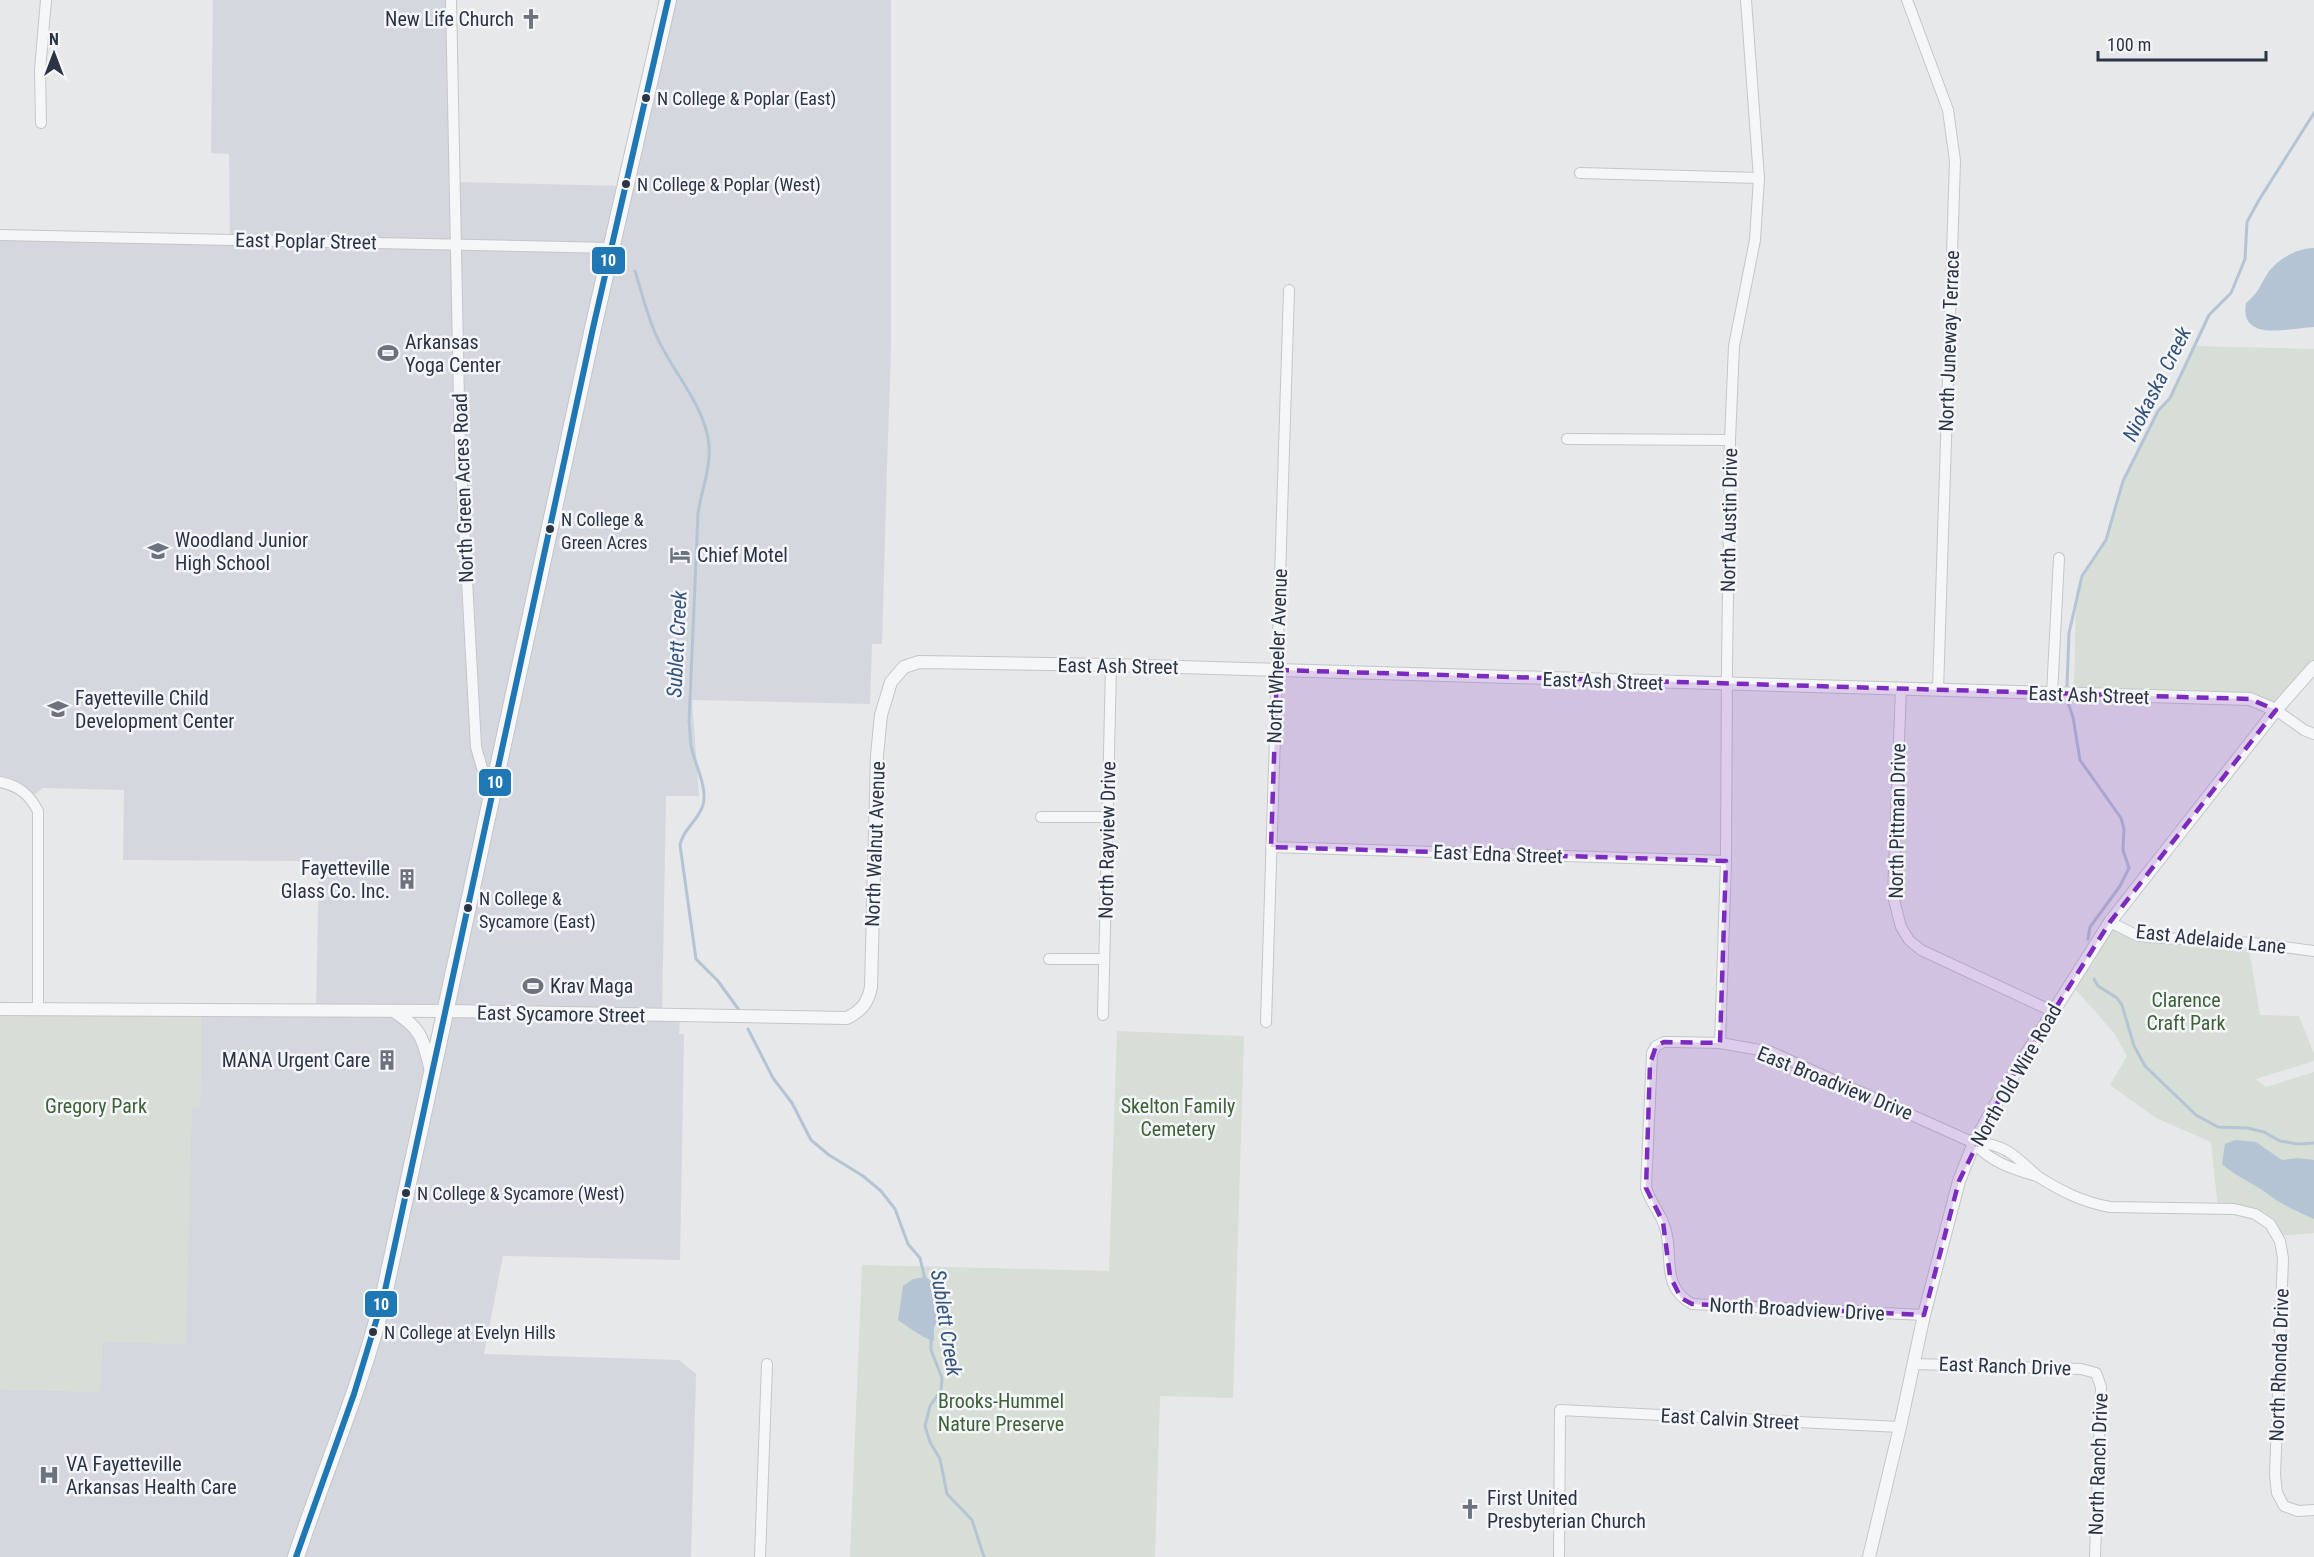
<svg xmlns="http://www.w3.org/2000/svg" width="2314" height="1557" font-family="'Roboto Condensed',sans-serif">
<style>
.built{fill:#d4d7dd;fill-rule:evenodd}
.green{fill:#d6ded6}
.water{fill:#b4c4d5}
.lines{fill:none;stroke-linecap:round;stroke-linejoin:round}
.stream{stroke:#b4c4d5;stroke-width:3}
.minor-casing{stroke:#c4c6c8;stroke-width:12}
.tertiary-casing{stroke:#c4c6c8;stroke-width:14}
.primary-casing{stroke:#c2c5c8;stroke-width:18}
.minor{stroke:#f5f6f7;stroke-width:10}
.tertiary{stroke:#f5f6f7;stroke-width:12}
.primary{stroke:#f8f8f8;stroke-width:16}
.bus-1-casing{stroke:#f4f6f9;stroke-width:10}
.bus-1{stroke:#1f77b4;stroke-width:6}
.marked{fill:#7b2cbf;fill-opacity:0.2;stroke:#7b2cbf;stroke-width:4.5;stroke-dasharray:12 8;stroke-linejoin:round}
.bus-dot{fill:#2b3445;stroke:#f4f6f9;stroke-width:2}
.labels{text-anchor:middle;stroke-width:5;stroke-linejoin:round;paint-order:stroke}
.bus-label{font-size:18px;fill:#2b3445;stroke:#f4f6f9;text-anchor:start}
.poi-label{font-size:20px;fill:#2b3445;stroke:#f4f6f9;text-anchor:start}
.street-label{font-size:20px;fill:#2b3445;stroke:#f4f6f9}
.park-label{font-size:20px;fill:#3f6138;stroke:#f4f6f9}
.water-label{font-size:21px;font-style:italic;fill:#34527a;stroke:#f4f6f9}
.line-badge{stroke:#f4f6f9;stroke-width:2}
.badge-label{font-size:16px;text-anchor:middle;font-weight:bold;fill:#fff}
</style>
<rect width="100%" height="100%" fill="#e6e8ea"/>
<!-- built -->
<path class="built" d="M213 0H451L455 182 625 186 668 0H891V350L887 468 882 644H872L870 704 692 700 699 796H666L662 1015 680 1016 679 1034H684L680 1260 503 1256 484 1354 679 1360 696 1374 691 1557H0V1389L100 1392 102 1342 192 1108H200L201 1011H316L319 861 123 860 124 790 43 788 31 797 0 782V235L230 239 229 154 211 153ZM395 1011 447 1012 432 1074 420 1033Z"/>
<!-- green -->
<g class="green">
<path d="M2195 346 2314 349V667L2276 710 2250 699 2074 694 2076 592 2082 576 2103 547 2123 481 2158 411 2170 398Z"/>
<path d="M2110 922 2136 935 2248 943 2260 1015 2299 1016 2314 1054V1061L2256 1079 2266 1087 2314 1072V1233L2277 1236 2255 1214 2218 1209 2211 1142 2156 1118 2110 1085 2127 1056 2114 1033 2070 983Z"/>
<path d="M0 1009 201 1011 200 1108 192 1109 186 1344 102 1342 100 1392 0 1389Z"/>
<path d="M1117 1031 1244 1036 1233 1398 1160 1396 1155 1557H850L862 1265 1109 1271Z"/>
</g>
<!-- water -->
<g class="water">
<path d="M2314 248V327C2290 328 2239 343 2246 303 2259 292 2258 289 2266 276 2274 261 2296 248 2314 248Z"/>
<path d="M2235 1140 2256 1142 2282 1160 2297 1158 2314 1160V1219C2296 1211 2280 1204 2265 1192 2251 1182 2235 1176 2222 1164L2225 1144Z"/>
<path d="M925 1277C938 1284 936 1292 934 1304 933 1309 936 1314 938 1319L934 1327V1341C924 1339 907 1326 898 1320L903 1286 913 1279Z"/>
</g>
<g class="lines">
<!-- stream -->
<g class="stream">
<path d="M635 271C642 293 647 316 657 337 673 373 705 405 709 445 711 469 701 491 698 514L689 722C690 729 690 737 691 745 694 764 708 786 703 805 698 821 683 829 680 845L696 959 718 981 739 1010"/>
<path d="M2067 686 2069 633 2082 576 2106 540 2123 481 2158 411 2170 398 2209 315 2231 293 2245 259 2247 222 2259 200 2314 113"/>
<path d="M2068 703 2073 717 2080 760 2121 818 2124 829 2123 850 2129 868 2120 886 2090 927 2088 939"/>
<path d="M2094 979 2098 986 2117 998 2122 1005 2134 1046 2145 1066 2196 1115 2218 1127 2247 1128 2264 1132 2280 1141 2298 1144 2314 1143"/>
<path d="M748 1029 773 1078 792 1103 811 1140 829 1155 863 1176 881 1191 895 1209 908 1244 920 1258 925 1279"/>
<path d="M931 1339V1350L942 1378 941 1390 930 1406 925 1426 930 1442 940 1459 947 1494 972 1520 984 1557"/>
</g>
<!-- minor casing -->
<g class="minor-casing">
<g id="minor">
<path d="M451 0 460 451 476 747 482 768 494 792"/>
<path d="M1907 0 1948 110 1955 161 1938 690"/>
<path d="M41 123 40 70 46 0"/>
<path d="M1580 173 1759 178"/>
<path d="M0 235 611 248"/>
<path d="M1567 439 1730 440"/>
<path d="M1901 688 1893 896 1901 927 1909 940 1921 950 2052 1011"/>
<path d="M2052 694 2059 558"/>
<path d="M2276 710 2304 730 2314 734"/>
<path d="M0 782C19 786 29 794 38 811V1010"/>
<path d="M1041 817H1107"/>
<path d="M1271 847 1726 861"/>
<path d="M2110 922 2136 935 2148 937 2253 943 2314 951"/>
<path d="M1049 959H1104"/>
<path d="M1103 1015 1111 665"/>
<path d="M1266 1022 1289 290"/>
<path d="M1720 1043 1726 861 1727 666 1730 440 1734 346 1755 240 1759 178 1746 0"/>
<path d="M2037 1176C2061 1191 2082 1202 2110 1207L2234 1209 2255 1214 2270 1224 2280 1241 2283 1258 2275 1475 2277 1493 2284 1506 2298 1511 2314 1510"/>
<path d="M1924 1315 1692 1304C1658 1285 1676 1252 1663 1222 1658 1210 1650 1201 1646 1188L1652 1053 1656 1046 1664 1042H1675L1720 1043 1771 1052 1974 1143C2003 1142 2017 1157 2037 1176 2012 1169 1991 1162 1974 1143"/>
<path d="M1914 1364 2081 1369 2096 1373 2101 1387 2095 1557"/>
<path d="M760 1557 767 1364"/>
<path d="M1559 1557 1560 1410 1900 1427"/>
</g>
</g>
<!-- tertiary casing -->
<g class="tertiary-casing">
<g id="tertiary">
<path d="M0 1009 447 1011 847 1018C861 1011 868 1003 871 987L877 755 881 715 891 682 904 667 919 662 1111 665 2250 699 2276 710"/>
<path d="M395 1012C423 1030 423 1040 431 1071"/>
<path d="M1869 1557 1900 1427 1924 1315 1959 1181 1974 1143 2005 1088 2110 922 2276 710 2314 667"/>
</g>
</g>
<!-- primary casing -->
<g class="primary-casing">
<path id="primary" d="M296 1557C325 1469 362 1385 384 1295L593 328 668 0"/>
</g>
<!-- minor -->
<use href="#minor" class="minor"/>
<!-- tertiary -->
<use href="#tertiary" class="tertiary"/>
<!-- primary -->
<use href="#primary" class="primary"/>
<!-- bus-1 casing -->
<g class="bus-1-casing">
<path id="bus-1" d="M296 1557 354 1394 384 1295 593 328 668 0"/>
</g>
<!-- bus-1 -->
<use href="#bus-1" class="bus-1"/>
</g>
<!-- marked area -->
<path class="marked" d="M1277 670 2250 699 2276 710 2110 922 2005 1088 1959 1181 1924 1315 1692 1304 1681 1298 1670 1276 1663 1222 1646 1188 1650 1064 1656 1046 1664 1042 1720 1043 1726 861 1271 847Z"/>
<!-- icons -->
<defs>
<g id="church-bare" transform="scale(1.62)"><path d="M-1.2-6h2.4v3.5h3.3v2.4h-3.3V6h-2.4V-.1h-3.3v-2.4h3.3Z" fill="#6c737f" stroke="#f4f6f9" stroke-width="2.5" paint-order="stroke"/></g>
<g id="stadium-bare" transform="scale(1.62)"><path d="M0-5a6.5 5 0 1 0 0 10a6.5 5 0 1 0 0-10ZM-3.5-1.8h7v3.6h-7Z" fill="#6c737f" stroke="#f4f6f9" stroke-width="2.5" paint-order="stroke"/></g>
<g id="school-bare" transform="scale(1.62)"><path d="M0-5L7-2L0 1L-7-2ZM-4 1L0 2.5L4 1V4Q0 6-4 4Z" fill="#6c737f" stroke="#f4f6f9" stroke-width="2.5" paint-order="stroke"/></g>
<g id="hotel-bare" transform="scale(1.62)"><path d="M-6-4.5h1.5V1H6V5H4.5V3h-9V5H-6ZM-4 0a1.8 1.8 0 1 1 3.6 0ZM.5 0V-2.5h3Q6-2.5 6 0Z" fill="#6c737f" stroke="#f4f6f9" stroke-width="2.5" paint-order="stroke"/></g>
<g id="building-bare" transform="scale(1.62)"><path d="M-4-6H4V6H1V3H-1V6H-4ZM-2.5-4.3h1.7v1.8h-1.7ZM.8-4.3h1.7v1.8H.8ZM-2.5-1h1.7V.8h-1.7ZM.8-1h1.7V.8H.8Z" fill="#6c737f" stroke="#f4f6f9" stroke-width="2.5" paint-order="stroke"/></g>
<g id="hospital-bare" transform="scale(1.62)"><path d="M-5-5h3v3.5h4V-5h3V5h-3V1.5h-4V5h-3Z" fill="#6c737f" stroke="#f4f6f9" stroke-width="2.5" paint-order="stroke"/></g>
</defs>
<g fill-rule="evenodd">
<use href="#church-bare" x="531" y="19"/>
<use href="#stadium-bare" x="388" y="353"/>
<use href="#school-bare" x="158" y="551"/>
<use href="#hotel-bare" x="680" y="555"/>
<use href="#school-bare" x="58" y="709"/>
<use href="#building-bare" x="407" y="879"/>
<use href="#stadium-bare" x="533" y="986"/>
<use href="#building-bare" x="387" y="1060"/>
<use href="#hospital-bare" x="49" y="1475"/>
<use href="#church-bare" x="1470" y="1509"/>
</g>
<!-- markers -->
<g class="bus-dot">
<circle cx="646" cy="98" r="5"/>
<circle cx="626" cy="184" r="5"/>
<circle cx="550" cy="529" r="5"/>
<circle cx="468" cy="908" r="5"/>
<circle cx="406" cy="1193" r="5"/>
<circle cx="373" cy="1332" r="5"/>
</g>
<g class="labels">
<!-- bus labels -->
<g class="bus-label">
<text x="657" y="105">N College &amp; Poplar (East)</text>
<text x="637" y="191">N College &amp; Poplar (West)</text>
<text x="561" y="526">N College &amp;<tspan x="561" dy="23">Green Acres</tspan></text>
<text x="479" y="905">N College &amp;<tspan x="479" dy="23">Sycamore (East)</tspan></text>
<text x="417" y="1200">N College &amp; Sycamore (West)</text>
<text x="384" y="1339">N College at Evelyn Hills</text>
</g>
<!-- poi labels -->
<g class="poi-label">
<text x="514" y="26" text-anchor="end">New Life Church</text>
<text x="405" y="349">Arkansas<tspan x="405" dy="23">Yoga Center</tspan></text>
<text x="175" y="547">Woodland Junior<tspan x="175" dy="23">High School</tspan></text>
<text x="697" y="562">Chief Motel</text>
<text x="75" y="705">Fayetteville Child<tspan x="75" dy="23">Development Center</tspan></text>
<text x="390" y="875" text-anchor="end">Fayetteville<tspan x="390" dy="23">Glass Co. Inc.</tspan></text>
<text x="550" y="993">Krav Maga</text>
<text x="370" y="1067" text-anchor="end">MANA Urgent Care</text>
<text x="66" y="1471">VA Fayetteville<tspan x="66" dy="23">Arkansas Health Care</tspan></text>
<text x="1487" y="1505">First United<tspan x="1487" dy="23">Presbyterian Church</tspan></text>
</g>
<!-- street labels -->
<g class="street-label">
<text transform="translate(306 241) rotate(1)" y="7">East Poplar Street</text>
<text transform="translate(1949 341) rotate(-88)" y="7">North Juneway Terrace</text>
<text transform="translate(463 488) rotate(-92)" y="7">North Green Acres Road</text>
<text transform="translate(1729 520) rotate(-89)" y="7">North Austin Drive</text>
<text transform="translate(1277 656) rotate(-88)" y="7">North Wheeler Avenue</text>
<text transform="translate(1118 666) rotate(1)" y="7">East Ash Street</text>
<text transform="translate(1603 681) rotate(2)" y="7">East Ash Street</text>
<text transform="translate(2089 695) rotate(2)" y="7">East Ash Street</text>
<text transform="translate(1897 821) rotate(-89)" y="7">North Pittman Drive</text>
<text transform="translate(1107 840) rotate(-89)" y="7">North Rayview Drive</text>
<text transform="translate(875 844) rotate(-88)" y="7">North Walnut Avenue</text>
<text transform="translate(1498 854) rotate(2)" y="7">East Edna Street</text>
<text transform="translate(2211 939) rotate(6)" y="7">East Adelaide Lane</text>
<text transform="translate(561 1014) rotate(1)" y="7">East Sycamore Street</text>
<text transform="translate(2016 1075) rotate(-60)" y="7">North Old Wire Road</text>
<text transform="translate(1835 1083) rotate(22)" y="7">East Broadview Drive</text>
<text transform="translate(1797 1309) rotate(3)" y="7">North Broadview Drive</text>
<text transform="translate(2279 1365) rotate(-88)" y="7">North Rhonda Drive</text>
<text transform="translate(2005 1366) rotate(2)" y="7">East Ranch Drive</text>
<text transform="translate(1730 1419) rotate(3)" y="7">East Calvin Street</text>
<text transform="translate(2098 1464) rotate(-88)" y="7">North Ranch Drive</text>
</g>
<!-- park labels -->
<g class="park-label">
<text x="2186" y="1007">Clarence<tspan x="2186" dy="23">Craft Park</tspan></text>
<text x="96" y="1113">Gregory Park</text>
<text x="1178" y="1113">Skelton Family<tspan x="1178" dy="23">Cemetery</tspan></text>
<text x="1001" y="1408">Brooks-Hummel<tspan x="1001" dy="23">Nature Preserve</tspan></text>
</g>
<!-- water labels -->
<g class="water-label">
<text transform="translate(2157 384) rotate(-63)" y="7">Niokaska Creek</text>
<text transform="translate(677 644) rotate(-87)" y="7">Sublett Creek</text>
<text transform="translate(946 1323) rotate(81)" y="7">Sublett Creek</text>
</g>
</g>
<g class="line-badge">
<rect x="591" y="246" width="35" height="29" rx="6" fill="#1f77b4"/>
<rect x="478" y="768" width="34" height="29" rx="6" fill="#1f77b4"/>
<rect x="364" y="1290" width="34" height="28" rx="6" fill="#1f77b4"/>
</g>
<g class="badge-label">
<text x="608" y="266">10</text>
<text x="495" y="788">10</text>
<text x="381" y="1310">10</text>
</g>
<!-- north arrow -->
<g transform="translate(54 54)" stroke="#f4f6f9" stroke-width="4.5" paint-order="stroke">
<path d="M0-4.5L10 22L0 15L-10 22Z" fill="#2b3445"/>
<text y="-9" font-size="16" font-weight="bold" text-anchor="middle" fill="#2b3445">N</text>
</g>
<!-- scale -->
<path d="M2098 51v9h168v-9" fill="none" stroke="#2b3445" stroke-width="3"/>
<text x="2107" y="51" font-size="18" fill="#2b3445" stroke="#f4f6f9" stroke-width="4.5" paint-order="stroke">100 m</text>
</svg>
